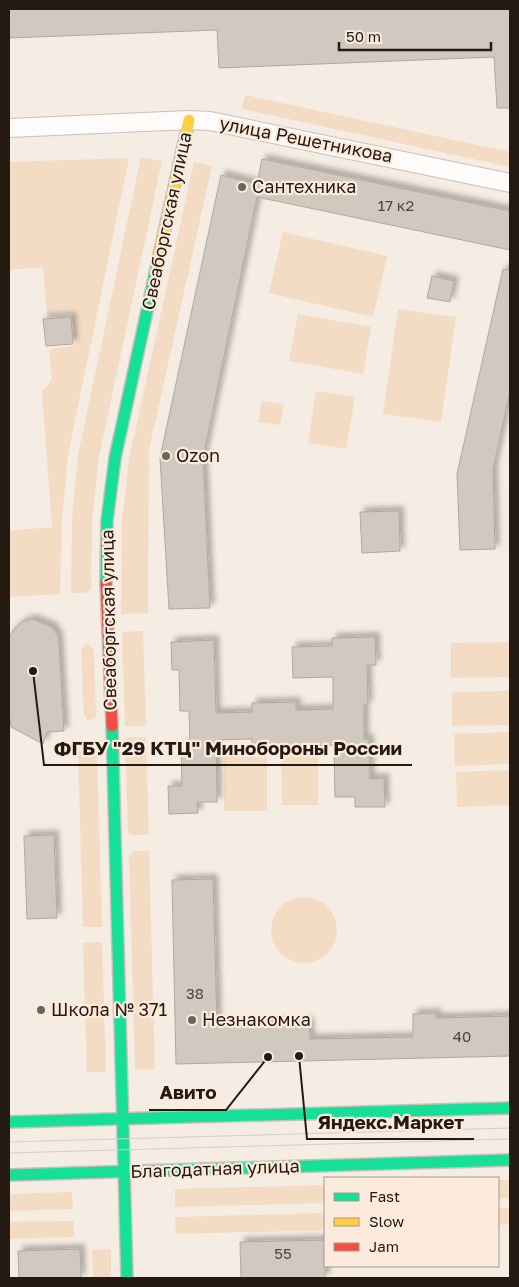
<svg xmlns="http://www.w3.org/2000/svg" width="519" height="1287" font-family="'Golos Text',sans-serif">
<style>
.green{fill:#f4dbc4}
.building{fill:#d1c8c0;stroke:#b1a9a0;filter:url(#shadow)}
.lines{fill:none;stroke-linecap:round;stroke-linejoin:round}
.street-casing{stroke:#c9c0b8;stroke-width:20}
.fast-casing{stroke:#c9c0b8;stroke-width:14}
.slow-casing{stroke:#c9c0b8;stroke-width:14}
.jam-casing{stroke:#c9c0b8;stroke-width:14}
.street{stroke:#fefcfb;stroke-width:18}
.fast{stroke:#16e098;stroke-width:11}
.slow{stroke:#ffcf43;stroke-width:11}
.jam{stroke:#f24e42;stroke-width:11}
.tram{stroke:#d3d0cd;stroke-width:1}
.poi-dot{fill:#6d645a;stroke:#fcebdc;stroke-width:2}
.labels{text-anchor:middle;stroke-width:4.5;stroke-linejoin:round;paint-order:stroke}
.number-label{font-size:15px;fill:#4f463d}
.street-label{font-size:18px;fill:#241a11;stroke:#fcebdc}
.poi-label{font-size:18px;fill:#241a11;stroke:#fcebdc;text-anchor:start}
.leader{fill:none;stroke:#241a11;stroke-width:2}
.callout-dot{fill:#241a11;stroke:#fcebdc;stroke-width:2}
.callout-label{font-size:19px;text-anchor:middle;font-weight:bold;fill:#241a11;stroke:#fcebdc;stroke-width:4.5;stroke-linejoin:round;paint-order:stroke}
</style>
<defs>
<filter id="shadow"><feDropShadow dx="4.5" dy="-4.5" stdDeviation="2.5" flood-color="#0004"/></filter>
</defs>
<rect width="100%" height="100%" fill="#f5ece3"/>
<!-- green -->
<g class="green">
<path d="M245 95 510 152V167L242 109Z"/>
<path d="M141 157 162 161 99 457 92 520 91 589 85 593H71L72 519 78 455Z"/>
<path d="M129 158 68 455 62 519 60 594 9 597V531L52 527 42 392 52 380 49 349 75 346 72 313 47 315 43 267 9 270V162Z"/>
<path d="M194 162 212 166 149 450 148 613 121 614 122 522 129 459Z"/>
<path d="M283 232 387 256 373 317 269 293Z"/>
<path d="M398 309 456 317 441 422 383 414Z"/>
<path d="M298 314 371 327 363 374 289 361Z"/>
<path d="M316 391 355 397 346 449 308 443Z"/>
<path d="M262 401 284 404 280 425 258 422Z"/>
<path d="M143 631 146 726H125L122 632Z"/>
<path d="M509 642V677L451 678V643Z"/>
<path d="M88 644 94 650 96 715 95 718 88 721 84 716 81 651 84 645Z"/>
<path d="M510 691V725L452 726V692Z"/>
<path d="M510 732V764L455 766 454 734Z"/>
<path d="M128 737H146L149 835H134L128 833 125 740Z"/>
<path d="M78 751H97L102 927H83Z"/>
<path d="M224 756 267 757V811H224Z"/>
<path d="M281 756H318V805H282Z"/>
<path d="M510 770V805L457 807 456 772Z"/>
<path d="M134 851H149L155 1069 135 1070 129 856Z"/>
<circle cx="304" cy="930" r="33"/>
<path d="M102 942 106 1072H87L83 943Z"/>
<path d="M498 1180H510V1198L498 1199Z"/>
<path d="M325 1185V1203L175 1207V1189Z"/>
<path d="M72 1192 73 1209 9 1211 11 1194Z"/>
<path d="M498 1208H510V1224L498 1225Z"/>
<path d="M325 1213V1230L176 1234 175 1217Z"/>
<path d="M74 1221V1237L9 1239V1222Z"/>
<path d="M111 1249V1278H93L92 1250Z"/>
</g>
<!-- building -->
<g class="building">
<path d="M9 9H510V108H497L494 57 219 68 217 30 9 38Z"/>
<path d="M262 159 510 211V250L257 197 203 458 210 608 169 609 160 458 221 175 257 184Z"/>
<path d="M503 269 510 270V391L493 469 495 549 460 550 457 474Z"/>
<path d="M432 276 454 281 450 302 427 298Z"/>
<path d="M71 317 73 344 46 346 43 319Z"/>
<path d="M399 511 400 551 362 553 360 512Z"/>
<path d="M32 619 52 627 58 636 59 646 64 731 47 732 43 744 11 727 9 712V638L13 630 22 622Z"/>
<path d="M375 637 376 665H367L368 704 364 705V739H369L370 779 384 778 385 807H355V797H335L334 745 252 747V739L216 740 217 802H197L198 813 169 814 168 786H182L181 745H190L189 711H180L179 670H172L171 642 214 640 216 713 252 712V703L296 702V710L333 709V677L293 678 292 647 332 646V638Z"/>
<path d="M54 835 57 918 27 919 24 836Z"/>
<path d="M213 879 217 1024 309 1022 310 1039 413 1037V1014L436 1013V1018L510 1016V1056L176 1064 172 880Z"/>
<path d="M325 1240V1278H241L240 1242Z"/>
<path d="M80 1249 81 1278H19L18 1251Z"/>
</g>
<g class="lines">
<!-- street casing -->
<g class="street-casing">
<path id="street" d="M9 128 189 120 210 121 510 183"/>
</g>
<!-- fast casing -->
<g class="fast-casing">
<g id="fast">
<path d="M106 583 107 521 115 458 157 265"/>
<path d="M112 726 127 1278"/>
<path d="M9 1122 510 1108"/>
<path d="M9 1175 510 1160"/>
</g>
</g>
<!-- slow casing -->
<g class="slow-casing">
<path id="slow" d="M157 265 189 120"/>
</g>
<!-- jam casing -->
<g class="jam-casing">
<path id="jam" d="M106 583 112 726"/>
</g>
<!-- street -->
<use href="#street" class="street"/>
<!-- fast -->
<use href="#fast" class="fast"/>
<!-- slow -->
<use href="#slow" class="slow"/>
<!-- jam -->
<use href="#jam" class="jam"/>
<!-- tram -->
<g class="tram">
<path d="M9 1142 510 1128"/>
<path d="M9 1153 510 1139"/>
</g>
</g>
<!-- markers -->
<g class="poi-dot">
<circle cx="242" cy="187" r="5"/>
<circle cx="166" cy="456" r="5"/>
<circle cx="41" cy="1010" r="5"/>
<circle cx="192" cy="1020" r="5"/>
</g>
<g class="labels">
<!-- number labels -->
<g class="number-label">
<text x="396" y="211">17 к2</text>
<text x="195" y="999">38</text>
<text x="462" y="1042">40</text>
<text x="283" y="1259">55</text>
</g>
<!-- street labels -->
<g class="street-label">
<text transform="translate(306 140) rotate(11)" y="6">улица Решетникова</text>
<text transform="translate(167 221) rotate(-78)" y="6">Свеаборгская улица</text>
<text transform="translate(109 620) rotate(-91)" y="6">Свеаборгская улица</text>
<text transform="translate(215 1169) rotate(-2)" y="6">Благодатная улица</text>
</g>
<!-- poi labels -->
<g class="poi-label">
<text x="252" y="193">Сантехника</text>
<text x="176" y="462">Ozon</text>
<text x="51" y="1016">Школа № 371</text>
<text x="202" y="1026">Незнакомка</text>
</g>
</g>
<!-- callouts -->
<path class="leader" d="M33 671L44 765H412M268 1057L226 1110H149M299 1056L307 1139H474"/>
<g class="callout-dot">
<circle cx="33" cy="671" r="5"/>
<circle cx="268" cy="1057" r="5"/>
<circle cx="299" cy="1056" r="5"/>
</g>
<g class="callout-label">
<text x="228" y="755">ФГБУ "29 КТЦ" Минобороны России</text>
<text x="188" y="1099">Авито</text>
<text x="391" y="1129">Яндекс.Маркет</text>
</g>
<!-- border -->
<rect width="519" height="1287" fill="none" stroke="#241a11" stroke-width="20"/>
<!-- legend -->
<rect x="324" y="1177" width="175" height="90" fill="#fcebdc" stroke="#a6978b"/>
<rect x="334" y="1193" width="25" height="8" fill="#16e098" stroke="#a6978b"/>
<text x="369" y="1202" font-size="15" fill="#241a11">Fast</text>
<rect x="334" y="1218" width="25" height="8" fill="#ffcf43" stroke="#a6978b"/>
<text x="369" y="1227" font-size="15" fill="#241a11">Slow</text>
<rect x="334" y="1243" width="25" height="8" fill="#f24e42" stroke="#a6978b"/>
<text x="369" y="1252" font-size="15" fill="#241a11">Jam</text>
<!-- scale -->
<path d="M339 42v8h152v-8" fill="none" stroke="#241a11" stroke-width="2.5"/>
<text x="346" y="42" font-size="15" fill="#241a11" stroke="#fcebdc" stroke-width="4" paint-order="stroke">50 m</text>
</svg>
